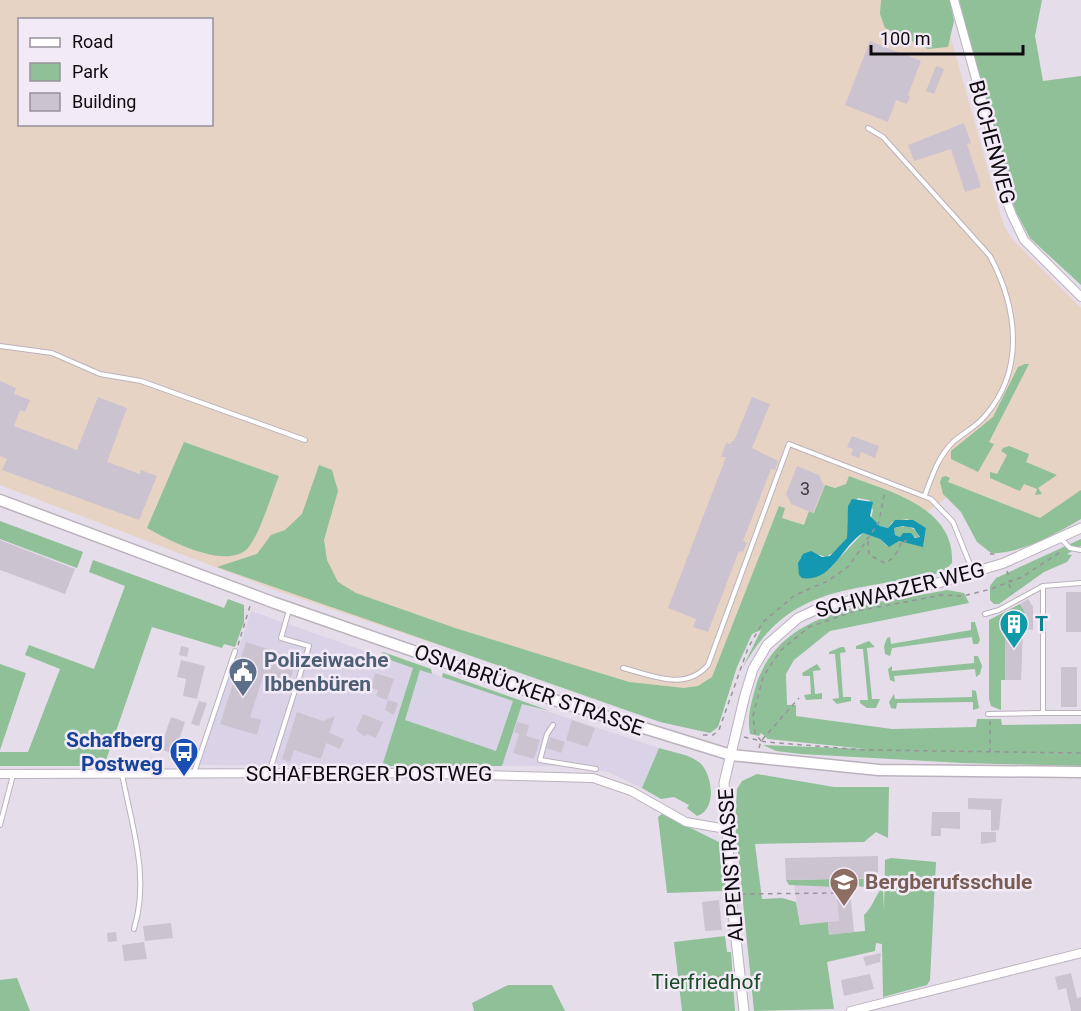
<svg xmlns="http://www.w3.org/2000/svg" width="1081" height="1011" font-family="Roboto,sans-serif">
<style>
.commercial{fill:#dad3e8}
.industrial{fill:#e7d3c4;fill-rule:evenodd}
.built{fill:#dbcee1}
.green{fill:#8fc097;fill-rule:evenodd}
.water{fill:#1497b0;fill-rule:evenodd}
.building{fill:#ccc3d0}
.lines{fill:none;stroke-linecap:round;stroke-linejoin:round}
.service-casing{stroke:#bbb2be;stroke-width:6}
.minor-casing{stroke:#bbb2be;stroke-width:10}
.tertiary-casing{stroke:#bbb2be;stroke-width:11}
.secondary-casing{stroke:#bbb2be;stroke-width:13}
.path{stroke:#99929c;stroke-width:1.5;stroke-dasharray:4.5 4.5;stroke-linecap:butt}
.service{stroke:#fff;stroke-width:4}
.minor{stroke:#fff;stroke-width:8}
.tertiary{stroke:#fff;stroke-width:9}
.secondary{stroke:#fff;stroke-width:10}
.labels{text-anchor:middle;stroke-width:5;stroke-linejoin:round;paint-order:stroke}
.number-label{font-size:18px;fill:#3e393f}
.street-label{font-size:21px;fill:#0e0b0f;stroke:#f3eaf7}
.culture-label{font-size:21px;font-weight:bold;fill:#0d838f;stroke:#f3eaf7;text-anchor:start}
.service-label{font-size:21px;font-weight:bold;fill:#4e5e75;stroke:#f3eaf7;text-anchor:start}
.transit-label{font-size:21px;font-weight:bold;fill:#164399;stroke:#f3eaf7;text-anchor:end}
.education-label{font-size:21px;font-weight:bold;fill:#785e54;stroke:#f3eaf7;text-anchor:start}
.park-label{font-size:21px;fill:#194b26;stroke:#f3eaf7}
</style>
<rect width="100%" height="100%" fill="#e6ddea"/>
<!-- commercial -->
<path class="commercial" d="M251 611 379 656 659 748 642 788 608 772 567 766 200 765Z"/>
<!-- industrial -->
<path class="industrial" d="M0 0H940L1004 226 1012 239 1081 308V510L1002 544 950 495 926 513 846 484 763 609 720 696 605 701 278 591 0 485ZM20 20H212V124H20Z"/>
<!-- built -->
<path class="built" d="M794 885 836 887 839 921 800 925Z"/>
<!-- green -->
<g class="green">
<path d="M881 0H950L954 21 948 47 928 49 885 28 880 14Z"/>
<path d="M959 0H1042L1035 36 1043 81 1081 76V285L1030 238 1017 214 1005 183 1000 155Z"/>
<path d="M1025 364H1029L989 442 994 444 978 472 951 459V451L993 417 1018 367Z"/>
<path d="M184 442 279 476C271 495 260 535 247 549 225 570 168 540 147 528Z"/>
<path d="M1009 446 1029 454 1026 462 1057 475 1038 488 1042 494 1035 495 1037 489 1024 484 1020 491 990 478V472L997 474 1007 455 1001 451 1003 448Z"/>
<path d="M319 465 332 470 338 491 324 540 327 560 338 582 356 593 455 628 629 682 684 688 698 686 712 677 779 506 785 508 782 518 804 525 809 511 814 513 825 485 835 488 846 484 849 476C890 492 955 507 952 563L943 572C856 593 791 580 742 669L761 630 752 634 737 667 718 727 710 733 660 722 217 567 257 554 271 535 285 530 302 514ZM858 498 869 500 873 510 871 519 880 526 888 528 892 522 907 519 926 528 923 546 899 541 887 546 880 539 863 533 829 569 799 575 800 558 820 555 826 557 838 550 847 538 848 511Z"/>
<path d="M946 476 950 478 948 482 1040 518 1081 490V519C1057 533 1019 555 991 553L977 542 961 512 943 494 940 482 942 477Z"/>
<path d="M0 521 83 552 77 568 0 539Z"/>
<path d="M907 526 918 531 919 538 903 533 900 537 895 535 894 528Z"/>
<path d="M1081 539V546L1067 554 1072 555 1067 562 1044 572 999 604H994L990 600V586L996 578Z"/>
<path d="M93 560 224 608 228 599 244 605V622L235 647 224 644 222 648 152 627 104 766H0V752H28L60 669 25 655 29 645 94 669 125 586 89 572Z"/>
<path d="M947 590 964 593 969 603 830 631 794 660 786 674 787 705H796V716L892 729 976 727 977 719H1001L1002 725 1081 724V766L963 763 801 754 776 751 763 745 867 749 768 739 761 733 759 736 750 734C747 719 751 703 755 689 778 606 878 604 947 590Z"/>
<path d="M1020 604 1025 612 1023 618H1006L1005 680H1001V710L991 706 989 699V620Z"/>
<path d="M971 622H975L980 640 978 644H973L972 637 892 648 890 656 885 654 884 646 887 638 890 637 891 644 971 630Z"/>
<path d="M869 641 875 647 867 648 872 699H880L876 708H867L860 703V700H868L863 649H856V646Z"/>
<path d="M841 647H844L846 652 840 653 843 697H851V701L837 704 832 699 839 698 835 654H829V652Z"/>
<path d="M383 652 431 669 432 674 420 670 405 720 496 751 513 701 442 677 443 673 550 711 522 704 502 766H382L413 668 379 656Z"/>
<path d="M974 656H978L982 666 980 674 976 677 975 669 894 676 895 682 890 680 888 669 892 666V671L974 663Z"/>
<path d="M0 664 26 673 0 750Z"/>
<path d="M817 664 821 670 813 671 815 694 822 693V699L806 700 804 695 811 694 810 676H803L802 673Z"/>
<path d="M972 690 976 691 979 708 973 710V702L897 703 896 709 891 708 889 702 894 694 895 699 972 697Z"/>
<path d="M659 748C671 752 690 754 700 763 713 775 717 810 697 816L687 808 689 805 674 797 661 799 642 788Z"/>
<path d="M757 774 834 787H889L888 838 876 832 864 842 755 844 762 899 782 898 796 902 800 925 828 922 829 934 865 931 864 915C874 906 874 896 883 887L884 910 885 860 891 858 936 862 930 980 927 985 883 997 882 944 876 943 875 951 827 962 834 1009 754 1011 735 823 737 789 742 781Z"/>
<path d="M662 814 719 842 723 849 726 888 724 891 667 893 658 817Z"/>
<path d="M878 878C873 887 862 890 854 883L855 879Z"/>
<path d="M835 879 836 887 789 885 786 880Z"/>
<path d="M725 936 727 952H731L735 1011H682L674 942Z"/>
<path d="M17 978 30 1011H0V980Z"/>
<path d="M508 985H552L565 1011H474L472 1003Z"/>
</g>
<!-- water -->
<path class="water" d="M852 499 873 502 870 516 880 526 888 528 895 520H913L926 528 923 547 899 541 889 547 880 539 863 533C842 545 832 583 802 578L799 575 798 563 803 554 811 551 822 557 830 556 847 538 848 506ZM903 526 914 528 920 537 915 538 911 533H903L900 537 895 535 894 528Z"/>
<!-- building -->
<g class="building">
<path d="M870 41 921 61 908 95 910 96 907 104 896 100 888 122 845 105Z"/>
<path d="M936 66 944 69 934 94 926 91Z"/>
<path d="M964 123 971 143 967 144 981 187 965 192 951 149 914 161 908 145Z"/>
<path d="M0 381 16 388 14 394 30 400 25 412 20 410 14 426 77 450 98 397 127 408 107 462 140 474 141 470 157 476 139 520 2 470 7 459 0 456Z"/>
<path d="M752 397 770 404 752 448 778 461 775 470 771 469 743 541 747 543 743 552 739 551 708 632 693 627 696 619 668 608 726 457H721L726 443 731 444 732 441H734Z"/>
<path d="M852 436 879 446 875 458 861 452 859 458 851 455 853 449 847 447Z"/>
<path d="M797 466 819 475 824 486 813 513 791 504 786 494Z"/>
<path d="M0 540 75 569 65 594 0 570Z"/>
<rect x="1066" y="592" width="15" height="40"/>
<path d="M1028 599 1033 607V630H1023L1021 680H1005L1006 617 1028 618 1020 604Z"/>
<path d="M246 642 283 654 280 664 294 668 288 685 263 677 250 717 261 720 257 735 220 724Z"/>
<path d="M181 646 189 648 187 657 179 655Z"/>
<path d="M181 660 205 666 197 699 183 696 186 679 177 677Z"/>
<rect x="1061" y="667" width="16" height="40"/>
<path d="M375 673 394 679 387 700 376 696 378 690 371 688Z"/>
<path d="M388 700 398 703 394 715 385 710Z"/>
<path d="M199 701 207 703 199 726 191 724Z"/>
<path d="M297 712 323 721 335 716 329 733 344 739 340 749 326 743 321 759 294 750 290 762 282 759Z"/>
<path d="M363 714 383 722 376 738 366 734 365 737 356 730Z"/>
<path d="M171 717 185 722 174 754 160 749Z"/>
<path d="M572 720 595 728 588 747 566 740Z"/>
<path d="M517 722 529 725 526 736 540 740 534 759 513 753 519 734 514 732Z"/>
<path d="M550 737 565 742 561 753 547 748Z"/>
<path d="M968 798 1002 799 999 830 991 831V810L968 809Z"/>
<path d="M932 812H960V829L941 828V836H931Z"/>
<path d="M981 832H996V842L981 844Z"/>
<path d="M878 856V878L849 879 854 932 829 935 828 922 839 921 835 879 786 880 785 858Z"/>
<path d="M719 900 722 930 705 931 702 902Z"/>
<path d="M171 923 173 938 145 941 143 926Z"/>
<path d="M116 932 117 941 108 942 107 933Z"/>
<path d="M144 942 147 959 124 961 122 945Z"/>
<path d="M881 953 880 962 866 966 863 957Z"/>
<path d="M1071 973 1077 998 1081 997V1011H1071L1066 988 1058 990 1055 977Z"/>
<path d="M870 974 874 989 844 996 841 980Z"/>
</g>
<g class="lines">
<!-- service casing -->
<g class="service-casing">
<g id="service">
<path d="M868 128 883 137 990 256C1017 307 1026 369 985 416 976 427 963 433 953 442 938 457 932 476 925 495"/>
<path d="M0 346 52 353 100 374 141 381 305 440"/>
<path d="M1061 539 1070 548 1081 550"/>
<path d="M1043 586V713H1081"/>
<path d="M985 614 999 610 1043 586 1081 583"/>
<path d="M623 668C652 675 685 692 708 665L789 444 931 499 953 522 973 572"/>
<path d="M988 714 1043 713"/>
<path d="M553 725 547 734 540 760 596 769"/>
<path d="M194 773 235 651"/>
<path d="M269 773 309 646 281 638 289 610"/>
<path d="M122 774C132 827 150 877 134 929"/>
<path d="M0 825 13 775"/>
</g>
</g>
<!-- minor casing -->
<g class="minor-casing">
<g id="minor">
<path d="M954 0 997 154 1000 184 1012 215 1024 240 1081 297"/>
<path d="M0 774 398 773 593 778 631 791 686 822 726 829"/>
<path d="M851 1011 1081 953"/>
</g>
</g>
<!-- tertiary casing -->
<g class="tertiary-casing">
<path id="tertiary" d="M744 1011 731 894 724 783 745 695 753 669 767 645 798 618 824 606 938 583 1004 563 1081 528"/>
</g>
<!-- secondary casing -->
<g class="secondary-casing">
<path id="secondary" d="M0 500 275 603 563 703 731 755 879 770 1081 772"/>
</g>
<!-- path -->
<g class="path">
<path d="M868 541 869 555 885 563C892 561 901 548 901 541H907"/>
<path d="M990 554H996"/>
<path d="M1007 571 1010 581"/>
<path d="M1009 584 1012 594"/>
<path d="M238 645 250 606"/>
<path d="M990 721V752"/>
<path d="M703 735H713L719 730 748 648 763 622 795 595 828 581 849 566 879 522 885 490"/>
<path d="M744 737 766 742 865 750 1081 753"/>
<path d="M761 741 755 733 753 716 763 677 780 651 809 627 852 612 942 595 963 596 991 589 1022 577 1062 551"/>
<path d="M759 748 761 741 799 698"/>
<path d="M741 894 836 893"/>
</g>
<!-- service -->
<use href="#service" class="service"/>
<!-- minor -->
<use href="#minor" class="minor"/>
<!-- tertiary -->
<use href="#tertiary" class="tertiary"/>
<!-- secondary -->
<use href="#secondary" class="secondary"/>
</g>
<!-- icons -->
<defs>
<g id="building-pin" transform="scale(1.5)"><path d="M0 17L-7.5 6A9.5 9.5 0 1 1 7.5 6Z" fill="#0f9aa8" stroke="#f3eaf7"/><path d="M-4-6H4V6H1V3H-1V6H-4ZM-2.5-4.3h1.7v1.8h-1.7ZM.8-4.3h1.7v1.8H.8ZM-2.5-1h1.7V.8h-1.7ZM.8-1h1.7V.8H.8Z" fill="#fff"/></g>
<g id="civic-pin" transform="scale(1.5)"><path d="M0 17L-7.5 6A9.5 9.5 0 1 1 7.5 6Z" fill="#5c6f8a" stroke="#f3eaf7"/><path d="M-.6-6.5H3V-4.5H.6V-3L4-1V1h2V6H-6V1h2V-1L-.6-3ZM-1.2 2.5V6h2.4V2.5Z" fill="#fff"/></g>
<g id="bus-pin" transform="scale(1.5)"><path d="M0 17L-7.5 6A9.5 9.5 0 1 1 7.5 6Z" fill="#1a4fb4" stroke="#f3eaf7"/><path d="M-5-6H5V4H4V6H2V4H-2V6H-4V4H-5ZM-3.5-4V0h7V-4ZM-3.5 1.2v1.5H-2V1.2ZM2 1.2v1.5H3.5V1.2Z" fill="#fff"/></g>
<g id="school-pin" transform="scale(1.5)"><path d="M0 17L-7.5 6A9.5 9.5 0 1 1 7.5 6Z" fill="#8d6e63" stroke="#f3eaf7"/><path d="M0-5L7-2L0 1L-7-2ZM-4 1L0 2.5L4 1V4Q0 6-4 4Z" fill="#fff"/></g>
</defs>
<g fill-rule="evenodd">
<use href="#building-pin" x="1014" y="624"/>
<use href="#civic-pin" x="243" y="672"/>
<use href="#bus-pin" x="184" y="752"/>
<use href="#school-pin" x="844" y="882"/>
</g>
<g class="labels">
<!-- number labels -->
<g class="number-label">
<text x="805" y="495">3</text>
</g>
<!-- street labels -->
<g class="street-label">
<text transform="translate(992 142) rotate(75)" y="7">BUCHENWEG</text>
<text transform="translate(900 590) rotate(-14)" y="7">SCHWARZER WEG</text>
<text transform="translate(529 690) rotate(19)" y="7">OSNABRÜCKER STRASSE</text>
<text x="369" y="781">SCHAFBERGER POSTWEG</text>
<text transform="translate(731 865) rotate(-94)" y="7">ALPENSTRASSE</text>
</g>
<!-- culture labels -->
<g class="culture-label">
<text x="1035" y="631">T</text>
</g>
<!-- service labels -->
<g class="service-label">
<text x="264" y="667">Polizeiwache<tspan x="264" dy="24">Ibbenbüren</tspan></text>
</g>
<!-- transit labels -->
<g class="transit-label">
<text x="163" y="747">Schafberg<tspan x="163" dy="24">Postweg</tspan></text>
</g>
<!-- education labels -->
<g class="education-label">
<text x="865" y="889">Bergberufsschule</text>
</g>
<!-- park labels -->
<g class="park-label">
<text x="706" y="989">Tierfriedhof</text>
</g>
</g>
<!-- legend -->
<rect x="18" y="18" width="195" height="108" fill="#f3eaf7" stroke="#97919a" stroke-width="1.5"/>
<rect x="30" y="38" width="30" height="9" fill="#ffffff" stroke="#97919a" stroke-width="1.5"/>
<text x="72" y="48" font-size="18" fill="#0e0b0f">Road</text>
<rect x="30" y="63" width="30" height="18" fill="#8fc097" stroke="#97919a" stroke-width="1.5"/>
<text x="72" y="78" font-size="18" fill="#0e0b0f">Park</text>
<rect x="30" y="93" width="30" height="18" fill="#ccc3d0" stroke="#97919a" stroke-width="1.5"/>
<text x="72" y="108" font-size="18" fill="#0e0b0f">Building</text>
<!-- scale -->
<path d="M871 45v9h152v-9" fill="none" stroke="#0e0b0f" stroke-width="3"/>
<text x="880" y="45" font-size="18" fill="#0e0b0f" stroke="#f3eaf7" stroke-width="4.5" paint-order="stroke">100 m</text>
</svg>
